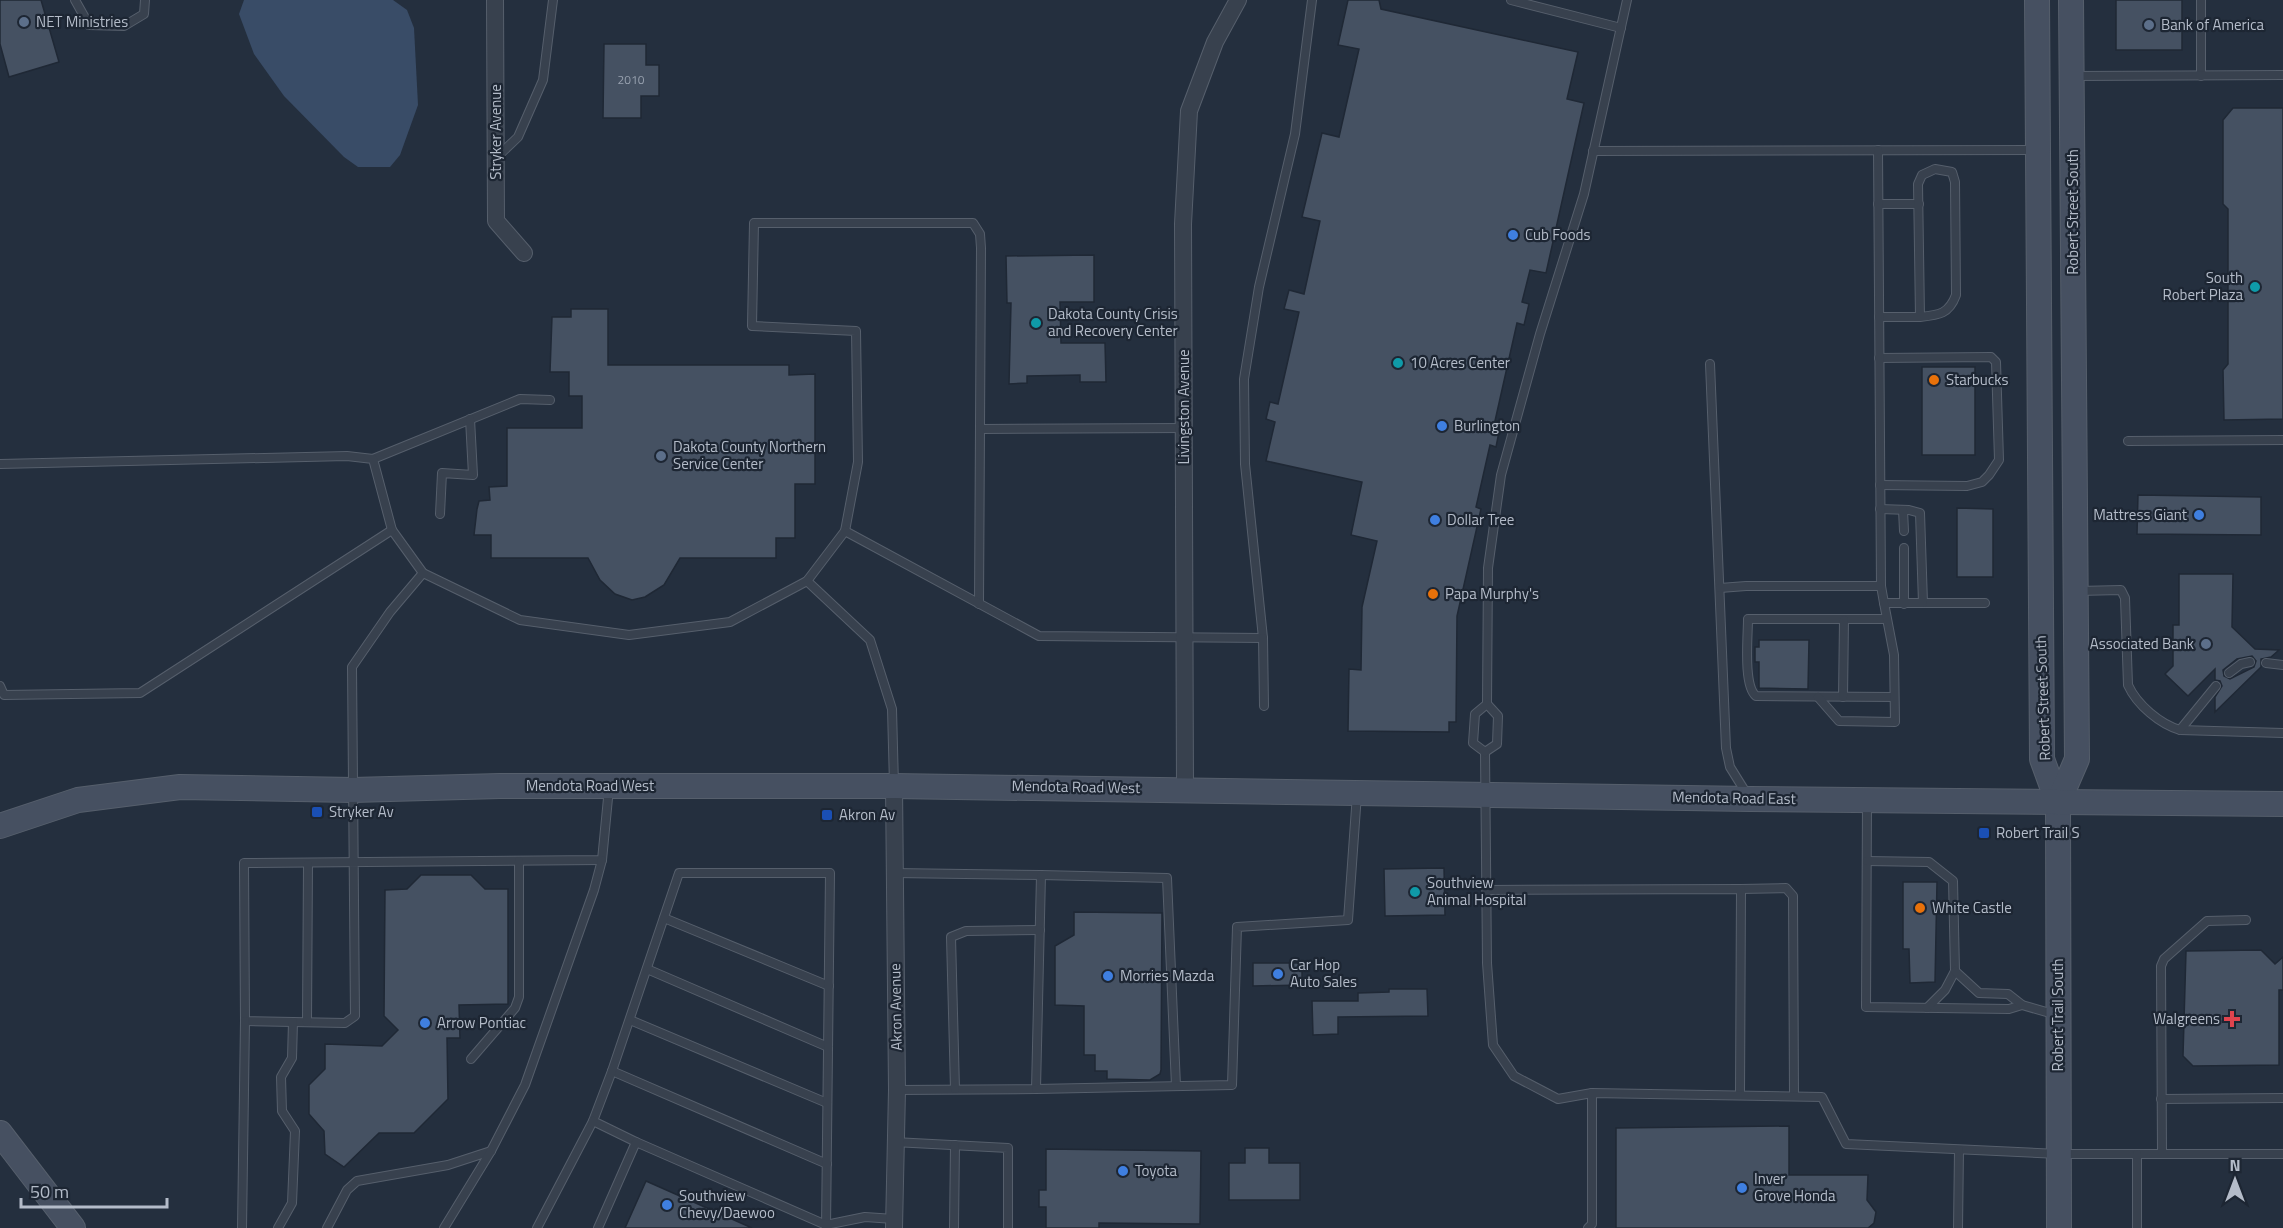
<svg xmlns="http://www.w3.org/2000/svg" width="2283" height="1228" font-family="'Titillium Web',sans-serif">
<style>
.water{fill:#394c67}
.building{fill:#455162;stroke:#1f2835;stroke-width:1.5;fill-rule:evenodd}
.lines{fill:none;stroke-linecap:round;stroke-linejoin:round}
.lane-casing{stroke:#565f6c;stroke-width:10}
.street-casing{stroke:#565f6c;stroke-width:18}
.secondary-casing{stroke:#565f6c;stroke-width:26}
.lane{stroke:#38414e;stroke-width:8}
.street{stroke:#38414e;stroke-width:16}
.secondary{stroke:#465061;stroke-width:24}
.service-dot{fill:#5c6f8a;stroke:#1d2633;stroke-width:2}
.shop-dot{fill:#3f7fe0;stroke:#1d2633;stroke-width:2}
.culture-dot{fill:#0f9aa8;stroke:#1d2633;stroke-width:2}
.food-dot{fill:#e8710a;stroke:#1d2633;stroke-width:2}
.transit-dot{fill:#1a4fb4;stroke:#1d2633;stroke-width:2}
.health-dot{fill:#e0444e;stroke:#1d2633;stroke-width:2}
.labels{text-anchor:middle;stroke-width:4.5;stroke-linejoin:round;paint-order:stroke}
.number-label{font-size:12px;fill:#98a1af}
.poi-label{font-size:15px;fill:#b4bcc9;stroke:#1d2633;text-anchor:start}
.street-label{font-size:15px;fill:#b4bcc9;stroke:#1d2633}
</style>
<rect width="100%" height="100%" fill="#242f3e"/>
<!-- water -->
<path class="water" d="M244 0H393L407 10 414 28 418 105 400 155 390 167H358L344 157 284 96 254 54 239 14Z"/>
<!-- building -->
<g class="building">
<path d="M0 0H41L59 62 9 77 0 44Z"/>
<path d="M1348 0H1379L1381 9 1578 52 1567 99 1584 103 1546 273 1530 270 1522 302 1529 304 1524 325 1517 323 1495 421 1501 422 1496 447 1490 445 1476 507 1481 509 1457 616 1456 722H1449V732L1348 731 1349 669 1361 670 1362 607 1377 541 1351 535 1362 482 1266 461 1275 422 1266 419 1270 402 1278 404 1299 312 1284 309 1289 290 1304 294 1320 221 1302 217 1322 133 1339 137 1359 49 1338 45Z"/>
<rect x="2116" y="0" width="66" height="50"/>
<path d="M604 44H646V65H659V96H641V118H603Z"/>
<path d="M2233 108H2283V419L2224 420 2223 370 2228 364V209L2223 204V120Z"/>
<path d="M1094 255V302H1060L1061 343H1105L1106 382H1080V375L1027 376V383L1009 384 1011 303H1007L1006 256Z"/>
<path d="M571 309H608V365H789V375L815 374V484H795V538H776V558H680L664 585 645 597 632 600 615 594 600 580 588 558H491V535H474L477 509 479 501 490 500 489 487 507 486V428H582V396H569V372H550L552 317H571Z"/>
<rect x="1922" y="367" width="53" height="88"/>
<path d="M2138 495 2261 497V535L2137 534Z"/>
<path d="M1957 508 1993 509V577H1957Z"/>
<path d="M2179 574H2233L2232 627 2255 649 2279 650 2271 657 2261 659V667L2215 712V697L2222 686 2220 681 2215 680V669L2188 696 2165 674 2173 666V625H2179ZM2252 656 2256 661 2254 667 2230 679 2224 676 2223 670 2237 659Z"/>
<path d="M1759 640H1809L1808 689 1759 688V662H1755V647H1759Z"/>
<path d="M1444 868 1445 915 1385 916 1384 869Z"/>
<path d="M421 875H471L485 889H508V1004L459 1005 460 1038H447L448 1099 414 1133H379L344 1167 325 1154 324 1131 309 1114V1085L325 1069V1044L382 1046 398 1030 384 1016 385 890 407 889Z"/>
<path d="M1903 882H1937L1935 982 1910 983 1909 949H1903Z"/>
<path d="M1074 912 1162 913 1161 1070 1160 1074 1150 1080 1107 1079V1071H1095V1055H1084V1006L1055 1005V946L1074 935Z"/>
<path d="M2261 950 2275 964 2283 957V990H2279V1065L2193 1066 2183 1056 2186 951Z"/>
<path d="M1253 963H1302V985L1253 986Z"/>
<path d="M1389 989H1427L1428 1016 1338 1017V1034L1313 1035 1312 1001H1358V993L1389 992Z"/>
<path d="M1789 1126V1175H1868L1867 1200 1876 1212 1874 1223 1868 1228H1616V1128Z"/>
<path d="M1245 1148H1269V1163H1300V1200H1229V1163H1245Z"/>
<path d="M1046 1149 1201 1151 1200 1224 1099 1223V1228H1046V1207H1039V1190H1046Z"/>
<path d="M646 1181 752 1228H625Z"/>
</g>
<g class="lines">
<!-- lane casing -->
<g class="lane-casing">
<g id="lane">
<path d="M75 0 89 25 124 26 144 14 145 0"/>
<path d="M1511 0 1621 28"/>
<path d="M2201 0V76"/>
<path d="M2075 76 2283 75"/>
<path d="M1593 151 2037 150"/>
<path d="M496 158 518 137 543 80 553 0"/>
<path d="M1878 204H1919"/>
<path d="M1879 317H1920L1918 184 1922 175 1935 169 1952 172 1955 182 1956 295C1949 314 1939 315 1920 317"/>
<path d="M1879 358 1991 357 1996 362 1999 460 1989 475 1982 482 1967 486 1880 485"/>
<path d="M1710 364 1726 748 1730 767 1748 796"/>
<path d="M982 429 1184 428"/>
<path d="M2128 441 2283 440"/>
<path d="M373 459 520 399 550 400"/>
<path d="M0 464 347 456 373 459 392 530 423 573"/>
<path d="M1880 509 1909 510 1920 513 1923 603H1985"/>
<path d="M1903 510 1904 531"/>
<path d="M440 514 442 473 473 475 470 419"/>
<path d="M845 531 858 462 856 331 752 326 754 223H973L980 234 981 248 979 604"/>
<path d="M1904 548V604"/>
<path d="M807 581 845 531 1039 636 1263 638 1245 464 1244 379 1259 287 1295 134 1312 0"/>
<path d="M1881 586 1884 603H1923"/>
<path d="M1720 588 1746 586H1881L1878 150"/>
<path d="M2078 591 2121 590 2125 598 2128 685C2137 705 2160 724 2180 730L2283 733"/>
<path d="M1886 619H1748C1748 636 1743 686 1756 696L1894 697"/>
<path d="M1263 638 1264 706"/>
<path d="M2266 663 2283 665"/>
<path d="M2229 673 2241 664 2250 662"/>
<path d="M0 686 4 695 140 693 392 530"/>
<path d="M1818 697 1839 721 1895 722 1894 655 1884 603"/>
<path d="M1843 697 1844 620"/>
<path d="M2180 730 2216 686"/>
<path d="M1485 752 1497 744 1498 716 1487 704 1488 568 1501 475 1540 334 1584 194 1627 0"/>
<path d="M1485 752 1487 963 1493 1045 1514 1076 1558 1099 1592 1093"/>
<path d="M1485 752 1473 743 1475 714 1487 704"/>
<path d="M609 788 602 860 244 863 245 1021 345 1023 355 1016 352 667 390 612 423 573 520 620 629 635 730 622 807 581 870 640 892 709 894 785"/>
<path d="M1867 802 1866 1007 2009 1009 2022 1005"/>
<path d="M1867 861 1929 862 1953 881 1955 971 1945 990 1927 1008"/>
<path d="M894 873 1041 875 1036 1089 897 1090"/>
<path d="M1041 875 1167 878 1176 1086"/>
<path d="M1741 889 1786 888 1793 896 1794 1095"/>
<path d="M1487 890 1741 889 1740 1094"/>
<path d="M664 918 829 986"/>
<path d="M647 969 828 1047"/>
<path d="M1955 971 1979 993 2008 994 2022 1005 2057 1015"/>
<path d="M630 1020 827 1103"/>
<path d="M307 1022 308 864"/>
<path d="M471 1059 515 1008 519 997V861"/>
<path d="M612 1071 827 1164"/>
<path d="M955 1089 951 937 966 931 1040 930"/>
<path d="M1036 1089 1232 1085 1237 927 1348 920 1357 794"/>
<path d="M2161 1099 2283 1098"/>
<path d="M636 1142 593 1121 612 1071 679 873H830L826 1228"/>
<path d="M894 1142 1008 1148V1228"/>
<path d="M2162 1154 2161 966 2164 959 2207 921 2246 920"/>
<path d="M242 1228 245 1021"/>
<path d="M278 1228 292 1203 295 1131 282 1111 281 1077 292 1058 293 1022"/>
<path d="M327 1228 347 1190 357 1181 448 1165 491 1151"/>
<path d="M444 1228 491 1151 525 1085 594 890 602 860"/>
<path d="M537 1228 593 1121"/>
<path d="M598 1228 636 1142 826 1225 865 1217 894 1219"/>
<path d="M954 1228 955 1145"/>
<path d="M1588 1228 1592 1224V1093L1822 1097 1846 1144 2059 1154H2283"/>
<path d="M1958 1228 1959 1150"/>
<path d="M2137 1228V1154"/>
</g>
</g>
<!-- street casing -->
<g class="street-casing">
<g id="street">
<path d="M495 0 496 221 524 253"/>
<path d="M894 786 897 1090 894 1228"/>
<path d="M1185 788 1183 224 1189 111 1215 42 1238 0"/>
</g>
</g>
<!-- secondary casing -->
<g class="secondary-casing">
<g id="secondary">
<path d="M2037 0 2042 759 2058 803 2059 1228"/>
<path d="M2058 803 2077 759 2071 0"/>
<path d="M0 826 78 800 180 787 353 790 500 786H894L1750 799 2283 804"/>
<path d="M0 1133 73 1228"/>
</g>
</g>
<!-- lane -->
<use href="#lane" class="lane"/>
<!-- street -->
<use href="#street" class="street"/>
<!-- secondary -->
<use href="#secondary" class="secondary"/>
</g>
<!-- markers -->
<g class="service-dot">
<circle cx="24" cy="22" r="6"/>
<circle cx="2149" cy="25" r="6"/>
<circle cx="661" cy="456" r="6"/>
<circle cx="2206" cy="644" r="6"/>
</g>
<g class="shop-dot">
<circle cx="1513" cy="235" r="6"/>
<circle cx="1442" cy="426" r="6"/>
<circle cx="2199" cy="515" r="6"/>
<circle cx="1435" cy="520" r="6"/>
<circle cx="1278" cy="974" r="6"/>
<circle cx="1108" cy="976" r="6"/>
<circle cx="425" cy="1023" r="6"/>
<circle cx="1123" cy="1171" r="6"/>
<circle cx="1742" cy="1188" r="6"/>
<circle cx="667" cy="1205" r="6"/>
</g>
<g class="culture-dot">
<circle cx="2255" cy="287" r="6"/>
<circle cx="1036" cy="323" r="6"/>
<circle cx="1398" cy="363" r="6"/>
<circle cx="1415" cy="892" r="6"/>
</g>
<g class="food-dot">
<circle cx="1934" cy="380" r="6"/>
<circle cx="1433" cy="594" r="6"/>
<circle cx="1920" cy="908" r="6"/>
</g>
<g class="transit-dot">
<rect x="311" y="806" width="12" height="12" rx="3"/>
<rect x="821" y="809" width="12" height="12" rx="3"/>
<rect x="1978" y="827" width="12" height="12" rx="3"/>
</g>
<path class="health-dot" d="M2229 1010h6v6h6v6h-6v6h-6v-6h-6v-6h6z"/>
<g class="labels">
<!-- number labels -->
<g class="number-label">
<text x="631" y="84">2010</text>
</g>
<!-- poi labels -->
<g class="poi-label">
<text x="36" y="27">NET Ministries</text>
<text x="2161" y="30">Bank of America</text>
<text x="1525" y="240">Cub Foods</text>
<text x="2243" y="283" text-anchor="end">South<tspan x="2243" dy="17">Robert Plaza</tspan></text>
<text x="1048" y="319">Dakota County Crisis<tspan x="1048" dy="17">and Recovery Center</tspan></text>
<text x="1410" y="368">10 Acres Center</text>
<text x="1946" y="385">Starbucks</text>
<text x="1454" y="431">Burlington</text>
<text x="673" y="452">Dakota County Northern<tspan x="673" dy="17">Service Center</tspan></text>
<text x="2187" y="520" text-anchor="end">Mattress Giant</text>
<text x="1447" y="525">Dollar Tree</text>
<text x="1445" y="599">Papa Murphy's</text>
<text x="2194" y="649" text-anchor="end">Associated Bank</text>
<text x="329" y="817">Stryker Av</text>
<text x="839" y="820">Akron Av</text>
<text x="1996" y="838">Robert Trail S</text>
<text x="1427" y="888">Southview<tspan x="1427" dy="17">Animal Hospital</tspan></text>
<text x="1932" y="913">White Castle</text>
<text x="1290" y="970">Car Hop<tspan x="1290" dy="17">Auto Sales</tspan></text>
<text x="1120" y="981">Morries Mazda</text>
<text x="2220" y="1024" text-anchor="end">Walgreens</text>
<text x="437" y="1028">Arrow Pontiac</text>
<text x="1135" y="1176">Toyota</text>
<text x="1754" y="1184">Inver<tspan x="1754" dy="17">Grove Honda</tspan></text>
<text x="679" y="1201">Southview<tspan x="679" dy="17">Chevy/Daewoo</tspan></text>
</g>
<!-- street labels -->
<g class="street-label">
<text transform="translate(496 132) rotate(-90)" y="5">Stryker Avenue</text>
<text transform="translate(2073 212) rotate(-90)" y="5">Robert Street South</text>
<text transform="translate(1184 407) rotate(-90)" y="5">Livingston Avenue</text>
<text transform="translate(2043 698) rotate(-92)" y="5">Robert Street South</text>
<text x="590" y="791">Mendota Road West</text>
<text transform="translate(1076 787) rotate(1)" y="5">Mendota Road West</text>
<text transform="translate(1734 798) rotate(1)" y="5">Mendota Road East</text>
<text transform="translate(896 1007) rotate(-91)" y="5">Akron Avenue</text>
<text transform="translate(2058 1015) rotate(-90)" y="5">Robert Trail South</text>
</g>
</g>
<!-- north arrow -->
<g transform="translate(2235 1180)" stroke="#1d2633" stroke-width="4.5" paint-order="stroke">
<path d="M0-4.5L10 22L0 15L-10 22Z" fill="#b4bcc9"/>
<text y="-9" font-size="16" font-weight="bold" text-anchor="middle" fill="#b4bcc9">N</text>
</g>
<!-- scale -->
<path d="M21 1198v9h146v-9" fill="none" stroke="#b4bcc9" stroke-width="3"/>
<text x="30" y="1198" font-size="18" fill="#b4bcc9" stroke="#1d2633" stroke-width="4.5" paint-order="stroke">50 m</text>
</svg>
